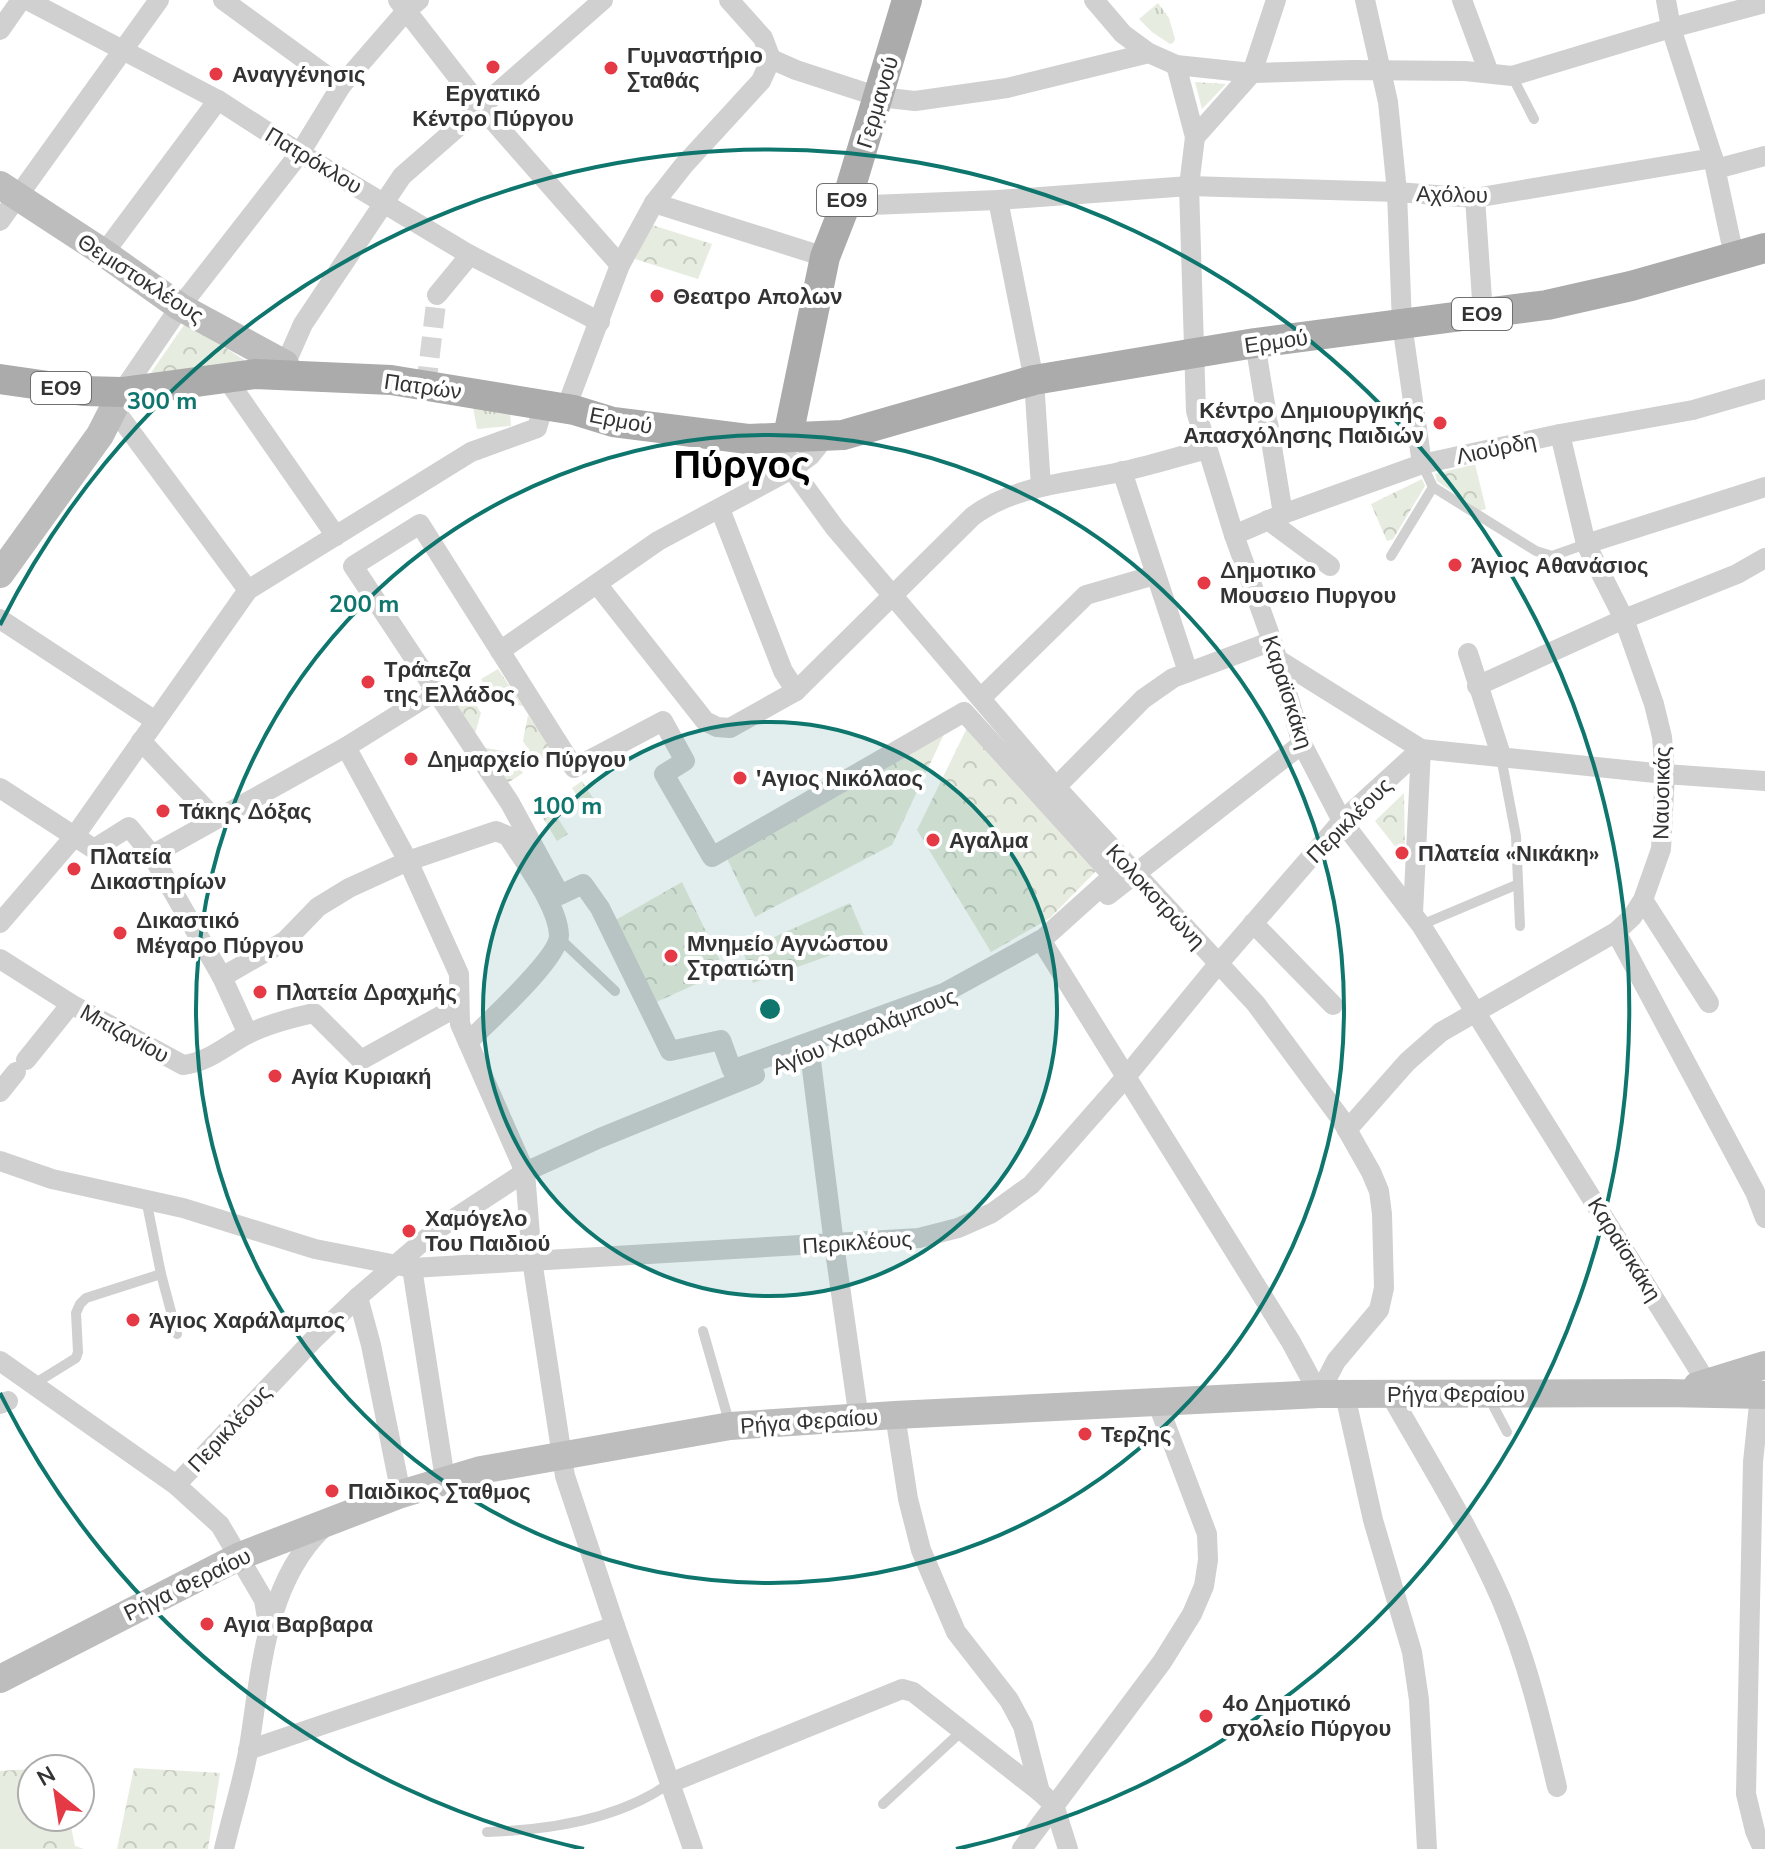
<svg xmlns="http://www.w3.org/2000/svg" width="1765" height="1849" font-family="'Nunito Sans',sans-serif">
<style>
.grass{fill:url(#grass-tufts)}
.park{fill:url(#park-crowns)}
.garden{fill:#e6ecdf}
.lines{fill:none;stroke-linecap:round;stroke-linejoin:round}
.street-tunnel{stroke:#d6d6d6;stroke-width:20;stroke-dasharray:20 10;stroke-linecap:butt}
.lane{stroke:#d0d0d0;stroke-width:10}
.street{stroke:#d0d0d0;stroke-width:20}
.secondary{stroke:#bdbdbd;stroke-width:28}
.primary{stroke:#ababab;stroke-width:30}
.ring{fill:none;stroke:#0f766e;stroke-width:4}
.poi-dot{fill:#e63946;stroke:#fff;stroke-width:3}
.labels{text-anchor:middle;stroke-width:8;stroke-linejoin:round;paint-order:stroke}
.shield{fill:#fff;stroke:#707070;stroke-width:2}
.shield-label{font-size:20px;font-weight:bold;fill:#333}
.poi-label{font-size:22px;font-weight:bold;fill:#333;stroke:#fff;text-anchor:start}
.street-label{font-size:22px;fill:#333;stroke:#fff}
.town-label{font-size:38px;font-weight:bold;fill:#000;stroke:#fff}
.centre{fill:#0f766e;stroke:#fff;stroke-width:4}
.ring-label{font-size:24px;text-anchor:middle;font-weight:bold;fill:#0f766e;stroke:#fff;stroke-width:8;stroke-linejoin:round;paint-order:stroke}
</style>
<defs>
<pattern id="grass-tufts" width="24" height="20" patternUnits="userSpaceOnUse" patternTransform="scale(2)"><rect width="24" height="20" fill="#e6ecdf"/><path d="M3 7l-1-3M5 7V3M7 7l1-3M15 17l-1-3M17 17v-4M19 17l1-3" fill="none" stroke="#c6cbc0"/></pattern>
<pattern id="park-crowns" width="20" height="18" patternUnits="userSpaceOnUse" patternTransform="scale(2)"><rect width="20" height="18" fill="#e6ecdf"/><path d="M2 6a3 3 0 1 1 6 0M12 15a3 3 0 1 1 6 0" fill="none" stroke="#c6cbc0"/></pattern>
</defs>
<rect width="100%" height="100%" fill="#fff"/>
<!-- grass -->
<g class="grass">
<path d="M1158 3 1169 18 1175 39 1173 43 1170 44 1152 32 1139 19Z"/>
<path d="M473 407 510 413 511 426 477 429Z"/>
</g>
<!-- park -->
<g class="park">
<path d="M1195 82 1226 84 1202 109Z"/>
<path d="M649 224 712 244 698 279 635 259Z"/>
<path d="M186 322 247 362 146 380Z"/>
<path d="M1475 464 1486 509 1479 511 1437 481 1435 474Z"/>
<path d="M1422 479 1425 486 1393 539 1387 541 1371 504Z"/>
<path d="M498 669 523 706 496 702 481 679Z"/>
<path d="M466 689 481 713 474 737 449 700Z"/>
<path d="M528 715 554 751 537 763 523 741Z"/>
<path d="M967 728 1102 865 1050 918 991 952 917 830Z"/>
<path d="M945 732 892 845 755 917 722 848Z"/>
<path d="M481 747 508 752 523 773 506 784Z"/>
<path d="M582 781 602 812 592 819 572 788Z"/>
<path d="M1404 793 1405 859 1375 821Z"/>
<path d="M548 803 568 834 557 841 538 810Z"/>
<path d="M682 882 725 971 652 1004 612 922Z"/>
<path d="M850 903 867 942 753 983 743 951Z"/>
<path d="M134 1768 220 1773 208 1849H117Z"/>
<path d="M32 1769V1817H69L75 1846 84 1849H0V1771Z"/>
</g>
<!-- garden -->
<g class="garden">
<circle cx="738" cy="466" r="10"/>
<path d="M32 1780V1817H38L41 1849H0V1782Z"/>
</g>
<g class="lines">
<!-- street-tunnel -->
<path class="street-tunnel" d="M426 387 437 295"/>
<!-- lane -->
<g class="lane">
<path d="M1512 76 1534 119"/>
<path d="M1422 464 1433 487 1536 551 1552 556 1586 544"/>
<path d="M1391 556 1433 487"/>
<path d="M1501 757 1516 836 1520 926"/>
<path d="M1421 925 1516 885"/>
<path d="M560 939 615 991"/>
<path d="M146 1199 161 1274 177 1334"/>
<path d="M703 1331 730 1425"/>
<path d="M34 1384 76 1358 78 1352 76 1313 80 1304 86 1298 161 1274"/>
<path d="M1488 1396 1507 1432"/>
<path d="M883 1804 963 1730"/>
<path d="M487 1832C549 1830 618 1820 670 1783"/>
</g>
<!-- street -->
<g class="street">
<path d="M27 0 218 100 300 153 470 255 600 322"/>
<path d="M223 0 341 86"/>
<path d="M398 0 481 107 620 265"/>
<path d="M729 0 763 38 771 59"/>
<path d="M1094 0 1123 34 1149 53 1176 65 1252 73 1352 70 1465 71 1512 76 1671 28 1765 3"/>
<path d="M1365 0 1388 102 1397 192 1402 324 1422 464"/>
<path d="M1462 0 1489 73"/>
<path d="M1666 0 1671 28 1713 158 1734 256"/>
<path d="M0 30 21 0"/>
<path d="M771 59 796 70 879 97 915 101 1007 88 1149 53"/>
<path d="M1176 65 1195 137 1189 186 1196 411 1234 535 1272 641 1302 744 1342 821 1421 925 1707 1383"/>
<path d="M1195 137 1252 73 1276 0"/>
<path d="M1716 169 1765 156"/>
<path d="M1475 198 1483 314"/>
<path d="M998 200 1034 380 1041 487"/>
<path d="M654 203 825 257"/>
<path d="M845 206 998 200 1189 186 1397 192 1475 198 1713 158"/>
<path d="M0 221 159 0"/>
<path d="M104 253 218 100"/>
<path d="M437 295 470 255"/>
<path d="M1255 343 1283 514"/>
<path d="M280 376 303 324 402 176 603 0"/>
<path d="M233 388 336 536"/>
<path d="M122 392 180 307 300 153 341 86 407 10 419 0"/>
<path d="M566 408 620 265 654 203 684 165 761 81 771 59"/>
<path d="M114 409 248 590"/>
<path d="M788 436 786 457 792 469 835 528 1056 787 1256 1004 1341 1119 1371 1172 1379 1191 1382 1214 1384 1288 1379 1310 1336 1361 1319 1394"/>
<path d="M1122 471 1186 666"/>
<path d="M720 509 783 671 796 691"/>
<path d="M1268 520 1330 566"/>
<path d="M420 524 574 768 663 721 685 761 664 774 712 857 964 712 1113 876 1044 938 944 993 732 1070 721 1040 670 1051 600 908 583 884 560 895 510 803 353 566Z"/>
<path d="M1234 535 1283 514 1422 464 1560 434 1693 410 1765 389"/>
<path d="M1586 544 1765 487"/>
<path d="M597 584 705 721 717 727 730 728 796 691 973 516C1015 485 1070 483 1120 472 1148 466 1176 457 1204 450"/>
<path d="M0 619 154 720"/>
<path d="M500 651 658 541 792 469 810 456 826 436"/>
<path d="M1468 653 1501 755"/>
<path d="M1277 659 1421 749 1665 774 1765 781"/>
<path d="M1477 686 1624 619 1737 574 1765 558"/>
<path d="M981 698 1086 595 1155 575"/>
<path d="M141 741 215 819"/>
<path d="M346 747 408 861 459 974 460 1024 525 1172 532 1260 565 1476 615 1626 693 1849"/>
<path d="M1056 787 1143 699 1173 678 1272 641"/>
<path d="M0 788 94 849 129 827 152 855"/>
<path d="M1108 895 1302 744"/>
<path d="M1643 900 1709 1003"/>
<path d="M1413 913 1421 749"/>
<path d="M0 923 74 837 248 590 471 452 537 428 544 404"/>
<path d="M1253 923 1333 1005"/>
<path d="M1616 932 1755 1192 1765 1218"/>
<path d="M1046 948 1291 1342 1319 1394"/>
<path d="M0 959 71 1004 183 1065C208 1062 224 1047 246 1035 267 1024 291 1018 314 1013L361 1060 444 1014 458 1008"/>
<path d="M222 977 152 855 346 747 436 691"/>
<path d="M248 1034 222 977 285 941 318 907 349 888 408 861 496 831 508 836C524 862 558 905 559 935 560 957 486 1024 468 1042"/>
<path d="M810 1053 834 1244 859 1419"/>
<path d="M26 1060 71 1004"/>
<path d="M0 1092 16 1072"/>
<path d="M1347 1130 1407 1062 1441 1032 1616 932 1632 917 1643 900 1661 849 1665 774 1662 737 1654 704 1624 619 1586 544 1560 434"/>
<path d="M0 1161 52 1179 183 1208 315 1249 412 1268 919 1238 958 1228 992 1213 1031 1185 1125 1078 1219 963 1342 821 1421 749"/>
<path d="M412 1268 445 1479"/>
<path d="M358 1297 371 1345 401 1494"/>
<path d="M0 1361 176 1485 220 1525 264 1600 269 1631"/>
<path d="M1390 1394C1428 1461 1470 1528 1501 1599 1527 1660 1542 1723 1557 1787"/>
<path d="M1345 1395 1373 1520 1412 1652 1419 1700 1427 1849"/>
<path d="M1760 1395 1753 1462 1746 1794 1755 1831 1763 1849"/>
<path d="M0 1404 8 1401"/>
<path d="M895 1415 908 1499 921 1550 956 1632 1009 1700 1023 1726 1040 1792 1054 1805 1068 1849"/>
<path d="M176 1485 315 1338 358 1297 435 1231 525 1172 600 1138 755 1075"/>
<path d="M248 1750 615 1626"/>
<path d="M670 1783 902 1689 913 1692 1040 1792"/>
<path d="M224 1849C232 1815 243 1781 249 1747 261 1673 265 1584 322 1529"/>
<path d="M1022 1849 1162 1662 1192 1614 1204 1586 1208 1560 1207 1534 1157 1402"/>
</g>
<!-- secondary -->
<g class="secondary">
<path d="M0 185 104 253 180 307 285 364"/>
<path d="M0 574 100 435 122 392"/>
<path d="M1697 1386 1765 1365"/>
<path d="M0 1679 240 1556 401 1494 481 1470 730 1426 895 1415 1319 1394 1665 1393 1765 1395"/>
</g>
<!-- primary -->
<g class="primary">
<path d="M0 379 83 391 122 392 255 374 391 380 574 410 613 422 748 439 843 435 1034 380 1255 343 1547 305 1631 286 1765 248"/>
<path d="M788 436 825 257 845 206 907 0"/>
</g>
</g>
<!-- distance rings -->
<circle cx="770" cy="1009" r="287" fill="#0f766e" fill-opacity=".12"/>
<g class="ring">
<circle cx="770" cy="1009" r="287"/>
<circle cx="770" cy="1009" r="574"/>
<path d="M584 1849A860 860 0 0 1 0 1393M0 625A860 860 0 1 1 956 1849"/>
</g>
<!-- markers -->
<g class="poi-dot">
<circle cx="493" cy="67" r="8"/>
<circle cx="611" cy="68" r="8"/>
<circle cx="216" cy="74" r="8"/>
<circle cx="657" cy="296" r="8"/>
<circle cx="1440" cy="423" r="8"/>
<circle cx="1455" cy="565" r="8"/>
<circle cx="1204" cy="583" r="8"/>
<circle cx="368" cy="682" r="8"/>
<circle cx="411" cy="759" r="8"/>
<circle cx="740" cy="778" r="8"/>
<circle cx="163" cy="811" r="8"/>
<circle cx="933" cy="840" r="8"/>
<circle cx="1402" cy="853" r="8"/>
<circle cx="74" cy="869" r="8"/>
<circle cx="120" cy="933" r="8"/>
<circle cx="671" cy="956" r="8"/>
<circle cx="260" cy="992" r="8"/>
<circle cx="275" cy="1076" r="8"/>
<circle cx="409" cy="1231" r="8"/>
<circle cx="133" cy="1320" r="8"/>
<circle cx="1085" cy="1434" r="8"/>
<circle cx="332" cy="1491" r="8"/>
<circle cx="207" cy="1624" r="8"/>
<circle cx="1206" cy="1716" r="8"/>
</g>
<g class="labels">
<!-- shield labels -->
<g class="shield">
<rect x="817" y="184" width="60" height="32" rx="6"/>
<rect x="1452" y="298" width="60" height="32" rx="6"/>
<rect x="31" y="372" width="60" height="32" rx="6"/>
</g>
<g class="shield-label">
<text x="847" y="207">ΕΟ9</text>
<text x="1482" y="321">ΕΟ9</text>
<text x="61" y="395">ΕΟ9</text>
</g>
<!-- poi labels -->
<g class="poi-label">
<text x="627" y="63">Γυμναστήριο<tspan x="627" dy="25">Σταθάς</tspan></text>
<text x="232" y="82">Αναγγένησις</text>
<text x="493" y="101" text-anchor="middle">Εργατικό<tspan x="493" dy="25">Κέντρο Πύργου</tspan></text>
<text x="673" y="304">Θεατρο Απολων</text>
<text x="1424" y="418" text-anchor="end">Κέντρο Δημιουργικής<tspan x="1424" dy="25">Απασχόλησης Παιδιών</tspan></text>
<text x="1471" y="573">Άγιος Αθανάσιος</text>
<text x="1220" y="578">Δημοτικο<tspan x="1220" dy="25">Μουσειο Πυργου</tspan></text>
<text x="384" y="677">Τράπεζα<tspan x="384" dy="25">της Ελλάδος</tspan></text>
<text x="427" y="767">Δημαρχείο Πύργου</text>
<text x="756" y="786">'Αγιος Νικόλαος</text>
<text x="179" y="819">Τάκης Δόξας</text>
<text x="949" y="848">Αγαλμα</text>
<text x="1418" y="861">Πλατεία «Νικάκη»</text>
<text x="90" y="864">Πλατεία<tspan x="90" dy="25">Δικαστηρίων</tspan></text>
<text x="136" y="928">Δικαστικό<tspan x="136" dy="25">Μέγαρο Πύργου</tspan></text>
<text x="687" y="951">Μνημείο Αγνώστου<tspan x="687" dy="25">Στρατιώτη</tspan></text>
<text x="276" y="1000">Πλατεία Δραχμής</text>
<text x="291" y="1084">Αγία Κυριακή</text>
<text x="425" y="1226">Χαμόγελο<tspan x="425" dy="25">Του Παιδιού</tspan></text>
<text x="149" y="1328">Άγιος Χαράλαμπος</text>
<text x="1101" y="1442">Τερζης</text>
<text x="348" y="1499">Παιδικος Σταθμος</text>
<text x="223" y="1632">Αγια Βαρβαρα</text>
<text x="1222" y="1711">4ο Δημοτικό<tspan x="1222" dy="25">σχολείο Πύργου</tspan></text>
</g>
<!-- street labels -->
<g class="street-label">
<text transform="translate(877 102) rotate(-73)" y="8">Γερμανού</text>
<text transform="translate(314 160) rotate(31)" y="8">Πατρόκλου</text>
<text transform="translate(1452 194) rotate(1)" y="8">Αχόλου</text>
<text transform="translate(141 278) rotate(33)" y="8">Θεμιστοκλέους</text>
<text transform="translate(1276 341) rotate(-8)" y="8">Ερμού</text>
<text transform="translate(423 386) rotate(8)" y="8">Πατρών</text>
<text transform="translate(621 420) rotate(11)" y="8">Ερμού</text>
<text transform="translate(1496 448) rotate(-12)" y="8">Λιούρδη</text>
<text transform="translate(1288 692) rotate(72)" y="8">Καραϊσκάκη</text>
<text transform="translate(1661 793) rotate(-89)" y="8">Ναυσικάς</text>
<text transform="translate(1349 820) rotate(-45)" y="8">Περικλέους</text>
<text transform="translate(1156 896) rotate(47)" y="8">Κολοκοτρώνη</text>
<text transform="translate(864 1031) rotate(-22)" y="8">Αγίου Χαραλάμπους</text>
<text transform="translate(125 1033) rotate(29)" y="8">Μπιζανίου</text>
<text transform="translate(857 1242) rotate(-4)" y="8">Περικλέους</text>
<text transform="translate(1625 1249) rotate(58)" y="8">Καραϊσκάκη</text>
<text x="1456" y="1402">Ρήγα Φεραίου</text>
<text transform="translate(809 1421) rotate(-4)" y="8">Ρήγα Φεραίου</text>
<text transform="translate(229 1428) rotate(-47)" y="8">Περικλέους</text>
<text transform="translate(187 1584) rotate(-26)" y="8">Ρήγα Φεραίου</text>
</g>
<!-- town labels -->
<g class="town-label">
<text x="742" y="478">Πύργος</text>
</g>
</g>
<circle cx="770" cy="1009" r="12" class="centre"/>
<g class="ring-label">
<text x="162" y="409">300 m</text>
<text x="364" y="612">200 m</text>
<text x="567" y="814">100 m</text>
</g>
<!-- north arrow -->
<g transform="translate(56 1793) rotate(330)"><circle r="38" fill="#ffffff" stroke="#adadad" stroke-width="2"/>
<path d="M0-6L14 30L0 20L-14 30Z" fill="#e63946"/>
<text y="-12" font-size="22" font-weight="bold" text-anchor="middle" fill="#333333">N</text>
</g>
</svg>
